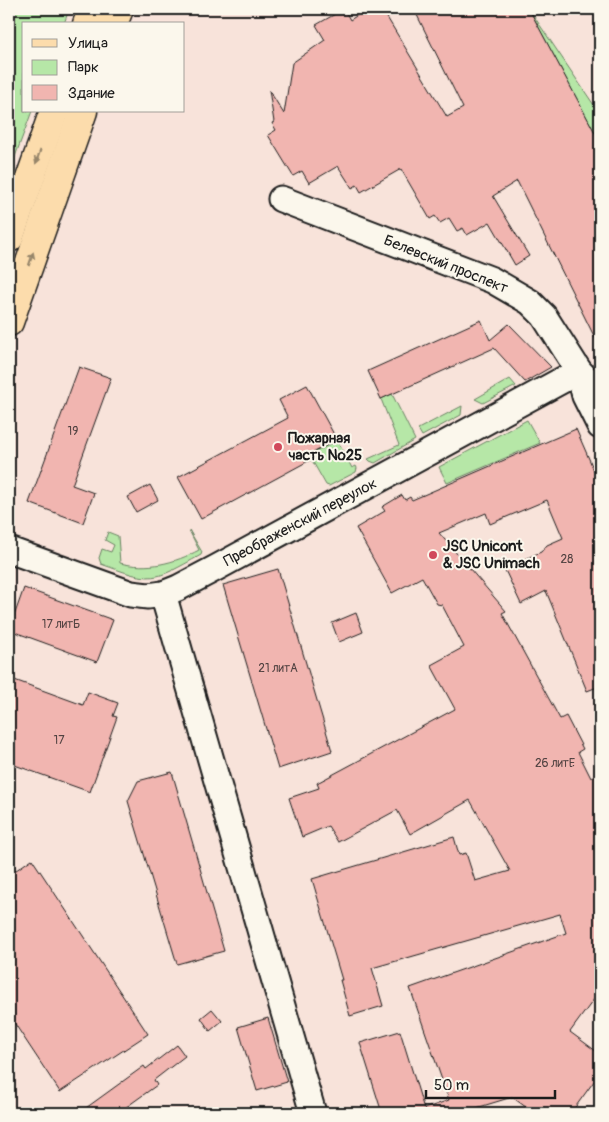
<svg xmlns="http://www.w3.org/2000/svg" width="609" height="1122" font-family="Pangolin,sans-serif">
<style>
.green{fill:#b6e7a7;stroke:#698262}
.building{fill:#f1b5b0;stroke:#1c1c1c}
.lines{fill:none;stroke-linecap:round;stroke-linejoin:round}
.minor-casing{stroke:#1c1c1c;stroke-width:29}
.major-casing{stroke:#1c1c1c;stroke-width:31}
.minor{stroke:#fbf7ec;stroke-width:25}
.major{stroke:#fcdcac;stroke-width:28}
.oneway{fill:#97866b}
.poi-dot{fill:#d1495b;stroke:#fbf7ec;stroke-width:2}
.labels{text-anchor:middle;stroke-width:4;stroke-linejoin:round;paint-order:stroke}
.number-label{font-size:12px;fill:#514241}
.street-label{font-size:15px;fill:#1c1c1c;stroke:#fbf7ec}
.poi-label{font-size:15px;font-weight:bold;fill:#1c1c1c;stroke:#fbf7ec;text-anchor:start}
</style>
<rect width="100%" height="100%" fill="#f8e3da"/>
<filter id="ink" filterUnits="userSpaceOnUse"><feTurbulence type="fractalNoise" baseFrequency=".02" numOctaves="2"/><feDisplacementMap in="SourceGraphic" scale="10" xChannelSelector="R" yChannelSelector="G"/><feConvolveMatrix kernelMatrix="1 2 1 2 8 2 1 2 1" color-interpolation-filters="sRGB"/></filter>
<g filter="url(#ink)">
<!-- green -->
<g class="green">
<path d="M9 9H69L64 24H24V111H32L9 173Z"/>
<path d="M529 9 600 114V142Z"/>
<path d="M510 379 516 386 483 403 475 399Z"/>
<path d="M392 394 415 440 375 463 370 461 368 459 399 445 381 399Z"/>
<path d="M462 406 461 415 422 436 418 429Z"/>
<path d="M527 420 540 443 447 483 439 467Z"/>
<path d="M337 440 352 468 356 466 357 468 356 472 329 486 326 485 309 455Z"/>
<path d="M189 530 202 552 201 555C152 582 154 583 101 564L99 558 102 549 111 552 114 545 105 540 108 532 118 536 120 563C148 570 175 563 199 550Z"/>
</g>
<!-- building -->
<g class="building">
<path d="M344 9 350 20 367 9H382L447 117 463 108 414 9H529L600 142V348L517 181 493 196 529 256 515 265 490 222 467 235 463 228 457 231 449 218 440 223 435 216 430 219 401 169 361 192 357 185 352 188 338 166 309 183 302 171 293 176 268 135 276 130 272 123 274 122 269 90 284 114 292 63 325 40 316 25Z"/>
<path d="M481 320 490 340 509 324 551 367 525 382 494 348 381 399 368 371Z"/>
<path d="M79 367 111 378 72 485 94 493 83 523 29 503Z"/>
<path d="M307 385 337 440 309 455 312 459 201 519 178 477 288 418 279 400Z"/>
<path d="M576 429 600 484V686L587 691 546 591 521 604 504 568 541 552 547 545 563 538 547 500 490 524 486 513 439 533 506 611 502 613 560 719 566 716 583 749 578 752 591 778 600 773V991L570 1032 600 1054V1073L571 1113H534L512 1097 460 1113H382L360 1043 400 1031 424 1109 449 1100 410 988 566 933 560 914 372 968 383 1006 350 1016 340 980H342L312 879 454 837 459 855 466 853 475 881 510 871 470 800 410 834 397 810 338 842 328 826 302 837 289 798 319 788 317 783 455 709 431 665 464 647 442 605 437 604 422 577 392 593 356 528 385 511 382 507 402 495 405 500 410 497 412 500Z"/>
<path d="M150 485 158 500 136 512 128 497Z"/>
<path d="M278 569 332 751 278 769 223 585Z"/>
<path d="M24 588 113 620 97 662 9 630Z"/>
<path d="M356 613 363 632 339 642 332 623Z"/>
<path d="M9 678 83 705 88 692 118 703 113 716 117 717 90 792 9 763Z"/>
<path d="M172 772 224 951 177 964 128 801 138 781Z"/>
<path d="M32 859 148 1034 60 1092 9 1015V875Z"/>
<path d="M212 1009 222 1021 210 1031 201 1018Z"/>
<path d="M268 1018 287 1082 257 1091 238 1027Z"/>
<path d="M177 1045 185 1056 154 1080 157 1085 118 1113H79L144 1066 146 1069Z"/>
</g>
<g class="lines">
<!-- minor casing -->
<g class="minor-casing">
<g id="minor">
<path d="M281 199 492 280 530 302 544 316 579 371 600 393"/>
<path d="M580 376 585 396 600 426"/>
<path d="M9 550 131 594 148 596 163 594 178 588 216 568 579 371"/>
<path d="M163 594 313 1113"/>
</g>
</g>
<!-- major casing -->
<g class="major-casing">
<g id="major">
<path d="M87 24 93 9"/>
<path d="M113 24 119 9"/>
<path d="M9 238 54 111"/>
<path d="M9 322 83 111"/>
</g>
</g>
<!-- minor -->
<use href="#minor" class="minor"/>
<!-- major -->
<use href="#major" class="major"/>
</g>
<!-- one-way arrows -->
<defs><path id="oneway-solid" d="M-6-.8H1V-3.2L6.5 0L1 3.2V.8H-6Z" transform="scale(1.25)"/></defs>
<g class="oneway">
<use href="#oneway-solid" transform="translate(38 157) rotate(110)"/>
<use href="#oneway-solid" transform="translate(31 259) rotate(-71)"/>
</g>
</g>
<!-- markers -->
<g class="poi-dot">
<circle cx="278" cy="447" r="5"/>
<circle cx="433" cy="555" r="5"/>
</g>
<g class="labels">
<!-- number labels -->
<g class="number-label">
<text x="73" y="435">19</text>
<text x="567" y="563">28</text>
<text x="61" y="628">17 литБ</text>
<text x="278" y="672">21 литА</text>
<text x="59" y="744">17</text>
<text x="555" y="767">26 литЕ</text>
</g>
<!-- street labels -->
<g class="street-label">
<text transform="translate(446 264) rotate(22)" y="5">Белевский проспект</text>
<text transform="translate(300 522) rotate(-28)" y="5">Преображенский переулок</text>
</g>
<!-- poi labels -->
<g class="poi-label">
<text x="288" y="443">Пожарная<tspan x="288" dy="17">часть №25</tspan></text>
<text x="443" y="551">JSC Unicont<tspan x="443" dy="17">&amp; JSC Unimach</tspan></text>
</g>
</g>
<!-- margin -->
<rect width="609" height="1122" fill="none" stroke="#fbf7ec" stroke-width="30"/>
<rect x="15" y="15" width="579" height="1092" fill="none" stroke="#1c1c1c" stroke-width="2" filter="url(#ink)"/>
<!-- legend -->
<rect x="22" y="22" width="162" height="90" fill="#fbf7ec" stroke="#a29f99"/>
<rect x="32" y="39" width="25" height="8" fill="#fcdcac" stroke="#a29f99"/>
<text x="68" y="48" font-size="15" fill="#1c1c1c">Улица</text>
<rect x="32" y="60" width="25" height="15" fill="#b6e7a7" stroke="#a29f99"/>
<text x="68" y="72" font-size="15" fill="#1c1c1c">Парк</text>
<rect x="32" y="85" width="25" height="15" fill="#f1b5b0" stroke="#a29f99"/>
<text x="68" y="98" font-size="15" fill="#1c1c1c">Здание</text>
<!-- scale -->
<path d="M426 1090v8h129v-8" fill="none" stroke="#1c1c1c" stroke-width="2.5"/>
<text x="434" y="1090" font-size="15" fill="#1c1c1c" stroke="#fbf7ec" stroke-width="4" paint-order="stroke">50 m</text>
</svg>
